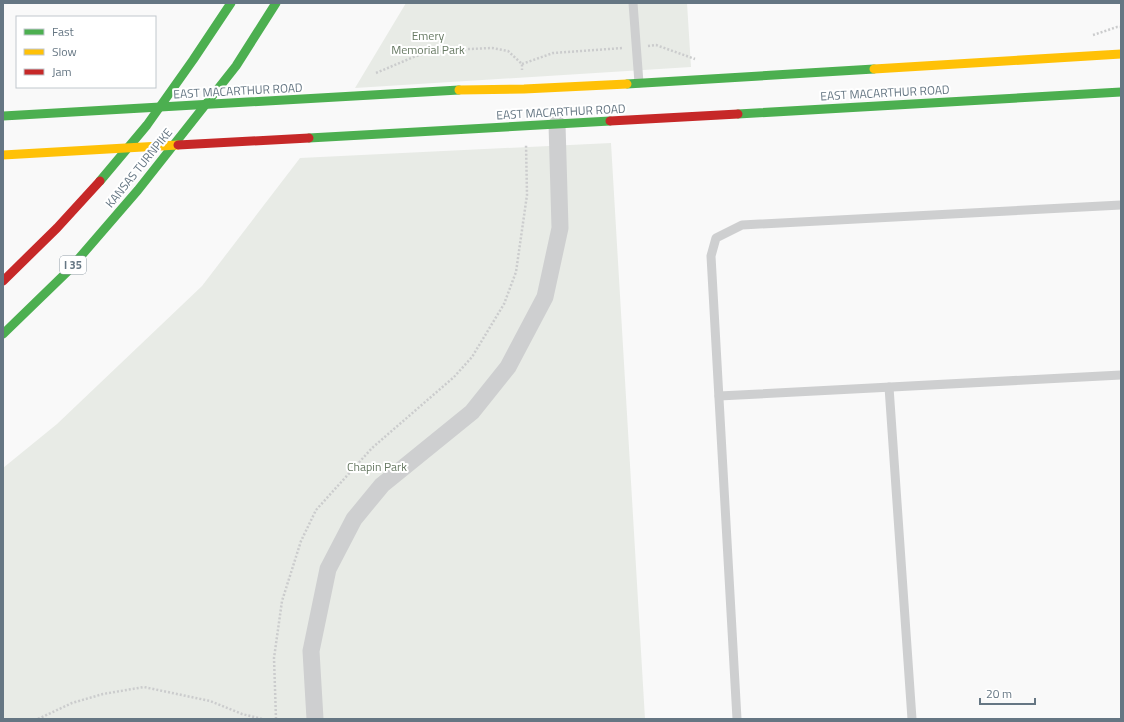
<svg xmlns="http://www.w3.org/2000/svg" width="1124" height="722" font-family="'Titillium Web',sans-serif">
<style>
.green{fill:#e8ebe6}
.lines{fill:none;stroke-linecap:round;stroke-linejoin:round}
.path{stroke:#cbcccd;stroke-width:2.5;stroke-dasharray:2 2;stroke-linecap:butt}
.lane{stroke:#cecfd0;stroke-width:9}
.street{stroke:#cecfd0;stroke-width:17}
.fast{stroke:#4caf50;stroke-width:9}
.slow{stroke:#ffc107;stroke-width:9}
.jam{stroke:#c62828;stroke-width:9}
.labels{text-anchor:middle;stroke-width:4;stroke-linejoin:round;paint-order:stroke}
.shield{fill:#fff;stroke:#939fa8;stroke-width:1}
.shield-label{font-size:11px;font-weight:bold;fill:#657683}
.park-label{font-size:12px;fill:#687a64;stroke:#fff}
.street-label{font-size:12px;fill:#657683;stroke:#fff}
</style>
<rect width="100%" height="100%" fill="#f9f9f9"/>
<!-- green -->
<g class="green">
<path d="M406 3H687L691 67 355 88Z"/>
<path d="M611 143 645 719H3V468L57 424 202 286 300 158Z"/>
</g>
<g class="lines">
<!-- path -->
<g class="path">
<path d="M1093 35 1117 27H1121"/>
<path d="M648 46 656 45 695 59"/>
<path d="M522 64 553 53 623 48"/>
<path d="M376 73 416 56 447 50 492 48 508 51 522 64V70"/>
<path d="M38 719 72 703 103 694 144 687 210 701 242 714 262 719"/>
<path d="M276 719 274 658 282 601 301 541 316 510 372 448 454 377 472 357 504 304 516 272 527 195 526 144"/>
</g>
<!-- lane -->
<g class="lane">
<path d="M633 3 639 83"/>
<path d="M889 387 912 719"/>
<path d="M719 396 1121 375"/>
<path d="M737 719 711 256 716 238 742 225 1121 205"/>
</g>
<!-- street -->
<path class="street" d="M315 719 311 651 328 569 354 519 382 485 472 412 508 367 545 297 560 228 557 124"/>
<!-- fast -->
<g class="fast">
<path d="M627 84 874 69"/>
<path d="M738 114 1121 92"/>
<path d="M3 116 459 90"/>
<path d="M309 138 610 121"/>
<path d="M100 181 147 125 193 60 231 3"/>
<path d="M3 334 68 271 138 190 236 66 276 3"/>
</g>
<!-- slow -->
<g class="slow">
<path d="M874 69 1121 54"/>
<path d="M459 90 524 89 627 84"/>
<path d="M3 155 178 145"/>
</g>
<!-- jam -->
<g class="jam">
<path d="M610 121 738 114"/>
<path d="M178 145 309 138"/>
<path d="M3 281 57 228 100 181"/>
</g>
</g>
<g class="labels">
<!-- shield labels -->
<rect class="shield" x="60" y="256" width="26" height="18" rx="3"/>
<g class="shield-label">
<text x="73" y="269">I 35</text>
</g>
<!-- park labels -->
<g class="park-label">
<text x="428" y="40">Emery<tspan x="428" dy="14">Memorial Park</tspan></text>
<text x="377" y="471">Chapin Park</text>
</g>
<!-- street labels -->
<g class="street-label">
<text transform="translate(238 91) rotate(-3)" y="4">EAST MACARTHUR ROAD</text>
<text transform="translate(885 93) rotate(-3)" y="4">EAST MACARTHUR ROAD</text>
<text transform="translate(561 112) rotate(-3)" y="4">EAST MACARTHUR ROAD</text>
<text transform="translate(139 168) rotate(-51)" y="4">KANSAS TURNPIKE</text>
</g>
</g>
<!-- border -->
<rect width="1124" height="722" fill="none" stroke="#657683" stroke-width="8"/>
<!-- legend -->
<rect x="16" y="16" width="140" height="72" fill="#ffffff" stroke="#c1c8cd"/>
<rect x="24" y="29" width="20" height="6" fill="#4caf50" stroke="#c1c8cd"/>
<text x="52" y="36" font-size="12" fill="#657683">Fast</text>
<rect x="24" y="49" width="20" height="6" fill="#ffc107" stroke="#c1c8cd"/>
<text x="52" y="56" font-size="12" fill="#657683">Slow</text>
<rect x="24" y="69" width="20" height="6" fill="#c62828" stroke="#c1c8cd"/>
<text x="52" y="76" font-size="12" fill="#657683">Jam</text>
<!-- scale -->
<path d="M980 698v6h55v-6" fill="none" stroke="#657683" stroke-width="2"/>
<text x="986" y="698" font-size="12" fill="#657683" stroke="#ffffff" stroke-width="3" paint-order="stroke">20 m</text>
</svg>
